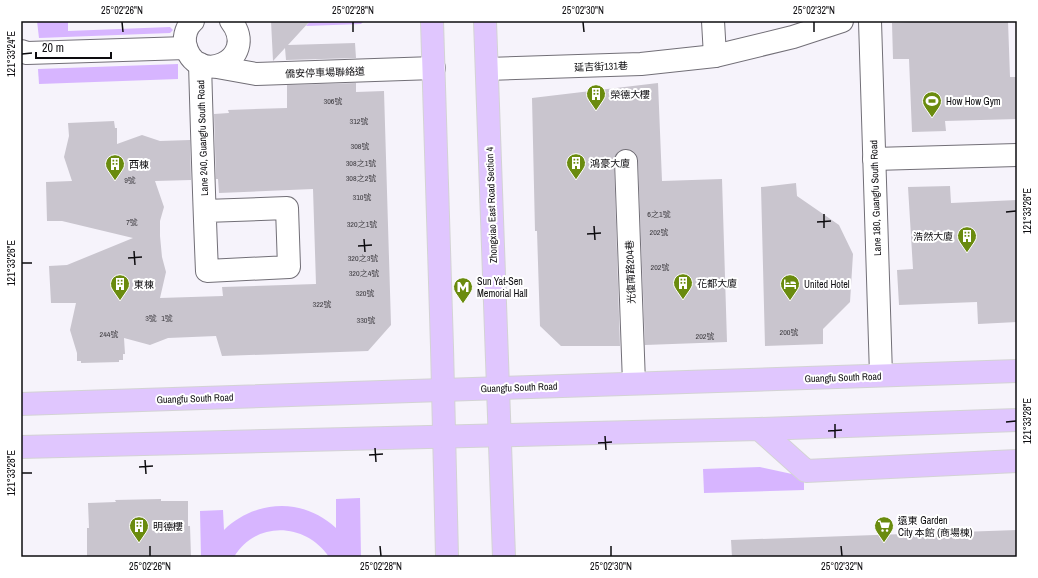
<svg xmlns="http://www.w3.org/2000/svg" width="1038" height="578" font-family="'Archivo Narrow','Noto Sans TC',sans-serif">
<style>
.green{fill:#d7b5ff}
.building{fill:#c9c5ce}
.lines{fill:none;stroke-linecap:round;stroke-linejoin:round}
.minor-casing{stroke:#726f77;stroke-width:24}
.major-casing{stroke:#d3d3d4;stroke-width:24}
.minor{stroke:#fff;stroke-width:22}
.major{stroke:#e0c6fe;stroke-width:22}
.ticks{fill:none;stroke:#0d0c0f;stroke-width:1.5}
.labels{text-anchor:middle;stroke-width:4;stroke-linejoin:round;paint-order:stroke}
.number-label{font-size:8px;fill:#3c3a3f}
.street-label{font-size:10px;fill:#0d0c0f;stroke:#fff}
.poi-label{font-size:10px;fill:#0d0c0f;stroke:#fff;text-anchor:start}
.neatline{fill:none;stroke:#0d0c0f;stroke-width:1.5}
.ticks-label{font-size:10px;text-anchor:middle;fill:#0d0c0f}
</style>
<rect width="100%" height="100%" fill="#f6f3fb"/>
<!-- green -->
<g class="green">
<path d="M37 21H68V31L170 27 173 30 170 33 39 38Z"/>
<path d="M310 21H364L361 24 306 26Z"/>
<path d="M178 64V79L39 84 38 69Z"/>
<path d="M760 467 792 474 804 480V490L704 493 703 469Z"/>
<path d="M360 498 361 557H329C306 523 256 520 234 557H201L200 511 223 510 224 530C255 500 303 497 336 528V499Z"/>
</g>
<!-- building -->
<g class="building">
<path d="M271 21H310L288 45 355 43 356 58 286 60 285 48 273 61Z"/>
<path d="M933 21H1008L1010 77H1017V119L945 121 946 131 912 132 909 59H893L892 23Z"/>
<path d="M356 83V92L384 91 391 325 368 351 222 356 216 336 168 338 150 345 124 338 125 354H123V360H119V362L81 363V361H77V353L70 330 76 303H51L49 266 67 265 133 238 62 221H47L46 182 72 181 64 157 69 136 68 123 114 121 115 128H117V144L142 135 160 141 190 140 191 180 155 181 164 207 160 221V236L162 257 166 272 160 298 223 296 222 287 316 284 313 189 219 193 218 179H216L214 114 229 113 228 110 287 108V85Z"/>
<path d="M658 83 662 181 722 179 727 342 645 345 638 161 636 154 632 150 626 149 619 151 615 156 614 161 620 346H561L540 326 537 231H535L532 98Z"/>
<path d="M796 183 797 196 839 225 853 254 850 302 823 329V344L765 346 761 187Z"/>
<path d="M950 186 951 203 1017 200V322L978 324 977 302 899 305 897 270 913 269 908 187Z"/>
<path d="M161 499V501H188V526H190L191 557H87V528H89L88 503 116 502 115 500Z"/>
<path d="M1017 530V557H732L731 540Z"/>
</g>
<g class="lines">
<!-- minor casing -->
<g class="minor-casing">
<g id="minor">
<path d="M193 21C187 26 184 35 185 43 194 89 261 60 231 21"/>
<path d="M713 21 715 56"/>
<path d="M870 21 881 375"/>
<path d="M21 51 27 53 186 48"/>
<path d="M200 64C202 133 204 202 207 271L289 267 287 208 205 211"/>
<path d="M217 67 256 74 434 68"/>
<path d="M487 69 641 64 715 56 793 37 842 21"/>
<path d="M874 159 1017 155"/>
<path d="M626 161 634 383"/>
</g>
</g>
<!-- major casing -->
<g class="major-casing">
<g id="major">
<path d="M432 21 442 347 447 557"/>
<path d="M485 21 504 557"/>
<path d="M21 404 1017 371"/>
<path d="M759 429 1017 420"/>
<path d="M21 447 759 429 806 471 1017 461"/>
</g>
</g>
<!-- minor -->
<use href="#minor" class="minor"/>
<!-- major -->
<use href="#major" class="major"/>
</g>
<!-- ticks -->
<path class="ticks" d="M122 22 123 32M353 22V32M583 22 584 32M814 22V32M22 54 32 53M1006 212 1016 211M824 214V228M817 222 831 221M594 226 595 240M587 234 601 233M364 239 365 252M358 246 372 245M134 251 135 265M128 258 142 257M22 263H32M1006 422 1016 421M835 424V438M828 431 842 430M605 436 606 450M598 443 612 442M375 448 376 462M369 455 383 454M145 460 146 474M139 467 153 466M22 473H32M150 546V556M380 546 381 556M611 546V556M841 546 842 556"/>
<!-- icons -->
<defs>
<g id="building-pin" transform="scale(1)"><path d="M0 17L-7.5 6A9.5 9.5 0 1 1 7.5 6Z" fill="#6a8b0e" stroke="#fff"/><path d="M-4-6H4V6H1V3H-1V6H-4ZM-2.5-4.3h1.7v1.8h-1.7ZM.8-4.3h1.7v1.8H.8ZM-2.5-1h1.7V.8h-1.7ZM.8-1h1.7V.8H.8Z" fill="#fff"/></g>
<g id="stadium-pin" transform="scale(1)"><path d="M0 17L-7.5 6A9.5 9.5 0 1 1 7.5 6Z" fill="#6a8b0e" stroke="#fff"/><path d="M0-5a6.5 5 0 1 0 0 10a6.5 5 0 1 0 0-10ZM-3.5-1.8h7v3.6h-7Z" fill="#fff"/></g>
<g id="hotel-pin" transform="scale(1)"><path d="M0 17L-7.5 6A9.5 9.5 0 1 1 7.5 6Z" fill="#6a8b0e" stroke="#fff"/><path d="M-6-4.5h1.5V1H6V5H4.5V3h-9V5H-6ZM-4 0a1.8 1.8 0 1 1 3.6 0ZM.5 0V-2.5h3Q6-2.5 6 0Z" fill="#fff"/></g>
<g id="metro-pin" transform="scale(1)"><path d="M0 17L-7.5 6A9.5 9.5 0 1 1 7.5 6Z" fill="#6a8b0e" stroke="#fff"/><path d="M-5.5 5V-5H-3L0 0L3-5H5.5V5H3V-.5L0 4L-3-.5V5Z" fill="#fff"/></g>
<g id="supermarket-pin" transform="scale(1)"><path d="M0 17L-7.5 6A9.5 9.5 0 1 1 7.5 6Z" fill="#6a8b0e" stroke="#fff"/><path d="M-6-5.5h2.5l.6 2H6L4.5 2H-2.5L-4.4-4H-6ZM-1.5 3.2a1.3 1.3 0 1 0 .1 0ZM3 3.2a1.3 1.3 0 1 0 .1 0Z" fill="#fff"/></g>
</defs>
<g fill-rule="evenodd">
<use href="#building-pin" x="596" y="94"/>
<use href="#stadium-pin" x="932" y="101"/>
<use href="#building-pin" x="576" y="163"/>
<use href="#building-pin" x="115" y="164"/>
<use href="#building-pin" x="967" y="236"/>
<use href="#building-pin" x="683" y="283"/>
<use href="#building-pin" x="120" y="284"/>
<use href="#hotel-pin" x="790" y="284"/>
<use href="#metro-pin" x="463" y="287"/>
<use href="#building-pin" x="139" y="526"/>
<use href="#supermarket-pin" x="884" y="526"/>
</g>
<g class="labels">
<!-- number labels -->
<g class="number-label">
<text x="333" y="104">306號</text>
<text x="359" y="124">312號</text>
<text x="360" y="149">308號</text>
<text x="361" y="166">308之1號</text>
<text x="361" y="181">308之2號</text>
<text x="130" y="183">9號</text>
<text x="362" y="200">310號</text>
<text x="659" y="217">6之1號</text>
<text x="132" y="225">7號</text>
<text x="362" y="227">320之1號</text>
<text x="659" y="235">202號</text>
<text x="363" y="261">320之3號</text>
<text x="660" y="270">202號</text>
<text x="364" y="276">320之4號</text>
<text x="365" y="296">320號</text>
<text x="322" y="307">322號</text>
<text x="151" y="321">3號</text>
<text x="167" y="321">1號</text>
<text x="366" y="323">330號</text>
<text x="789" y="335">200號</text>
<text x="109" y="337">244號</text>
<text x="705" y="339">202號</text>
</g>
<!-- street labels -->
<g class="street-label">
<text transform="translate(601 66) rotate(-2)" y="4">延吉街131巷</text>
<text transform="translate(325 72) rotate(-2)" y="4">僑安停車場聯絡道</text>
<text transform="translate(202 138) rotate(-92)" y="4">Lane 240, Guangfu South Road</text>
<text transform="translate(875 198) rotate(-92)" y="4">Lane 180, Guangfu South Road</text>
<text transform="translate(491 205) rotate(-92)" y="4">Zhongxiao East Road Section 4</text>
<text transform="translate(630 272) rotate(-92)" y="4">光復南路204巷</text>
<text transform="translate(843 377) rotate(-2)" y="4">Guangfu South Road</text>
<text transform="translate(519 387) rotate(-2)" y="4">Guangfu South Road</text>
<text transform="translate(195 398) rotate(-2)" y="4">Guangfu South Road</text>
</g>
<!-- poi labels -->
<g class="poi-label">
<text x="610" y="98">榮德大樓</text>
<text x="946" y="105">How How Gym</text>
<text x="590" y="167">鴻豪大廈</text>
<text x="129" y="168">西棟</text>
<text x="953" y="240" text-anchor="end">浩然大廈</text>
<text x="477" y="285">Sun Yat-Sen<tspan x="477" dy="12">Memorial Hall</tspan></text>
<text x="697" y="287">花都大廈</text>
<text x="134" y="288">東棟</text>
<text x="804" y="288">United Hotel</text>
<text x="898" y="524">遠東 Garden<tspan x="898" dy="12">City 本館 (商場棟)</tspan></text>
<text x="153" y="530">明德樓</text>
</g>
</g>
<!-- border -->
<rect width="1038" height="578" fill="none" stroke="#ffffff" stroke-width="44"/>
<!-- scale -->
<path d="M36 52v6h75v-6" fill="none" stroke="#0d0c0f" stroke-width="2"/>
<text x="42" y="52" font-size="12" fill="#0d0c0f" stroke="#ffffff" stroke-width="3" paint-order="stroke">20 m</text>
<rect x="22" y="22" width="994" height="534" class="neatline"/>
<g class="ticks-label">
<text x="122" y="14">25°02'26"N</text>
<text x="353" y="14">25°02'28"N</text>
<text x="583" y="14">25°02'30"N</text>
<text x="814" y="14">25°02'32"N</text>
<text transform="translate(11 54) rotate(-90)" y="4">121°33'24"E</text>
<text transform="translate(1027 211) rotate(-90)" y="4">121°33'26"E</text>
<text transform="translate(11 263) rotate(-90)" y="4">121°33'26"E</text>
<text transform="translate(1027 421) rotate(-90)" y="4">121°33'28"E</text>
<text transform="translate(11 473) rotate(-90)" y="4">121°33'28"E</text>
<text x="150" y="570">25°02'26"N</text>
<text x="381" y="570">25°02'28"N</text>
<text x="611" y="570">25°02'30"N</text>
<text x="842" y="570">25°02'32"N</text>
</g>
</svg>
